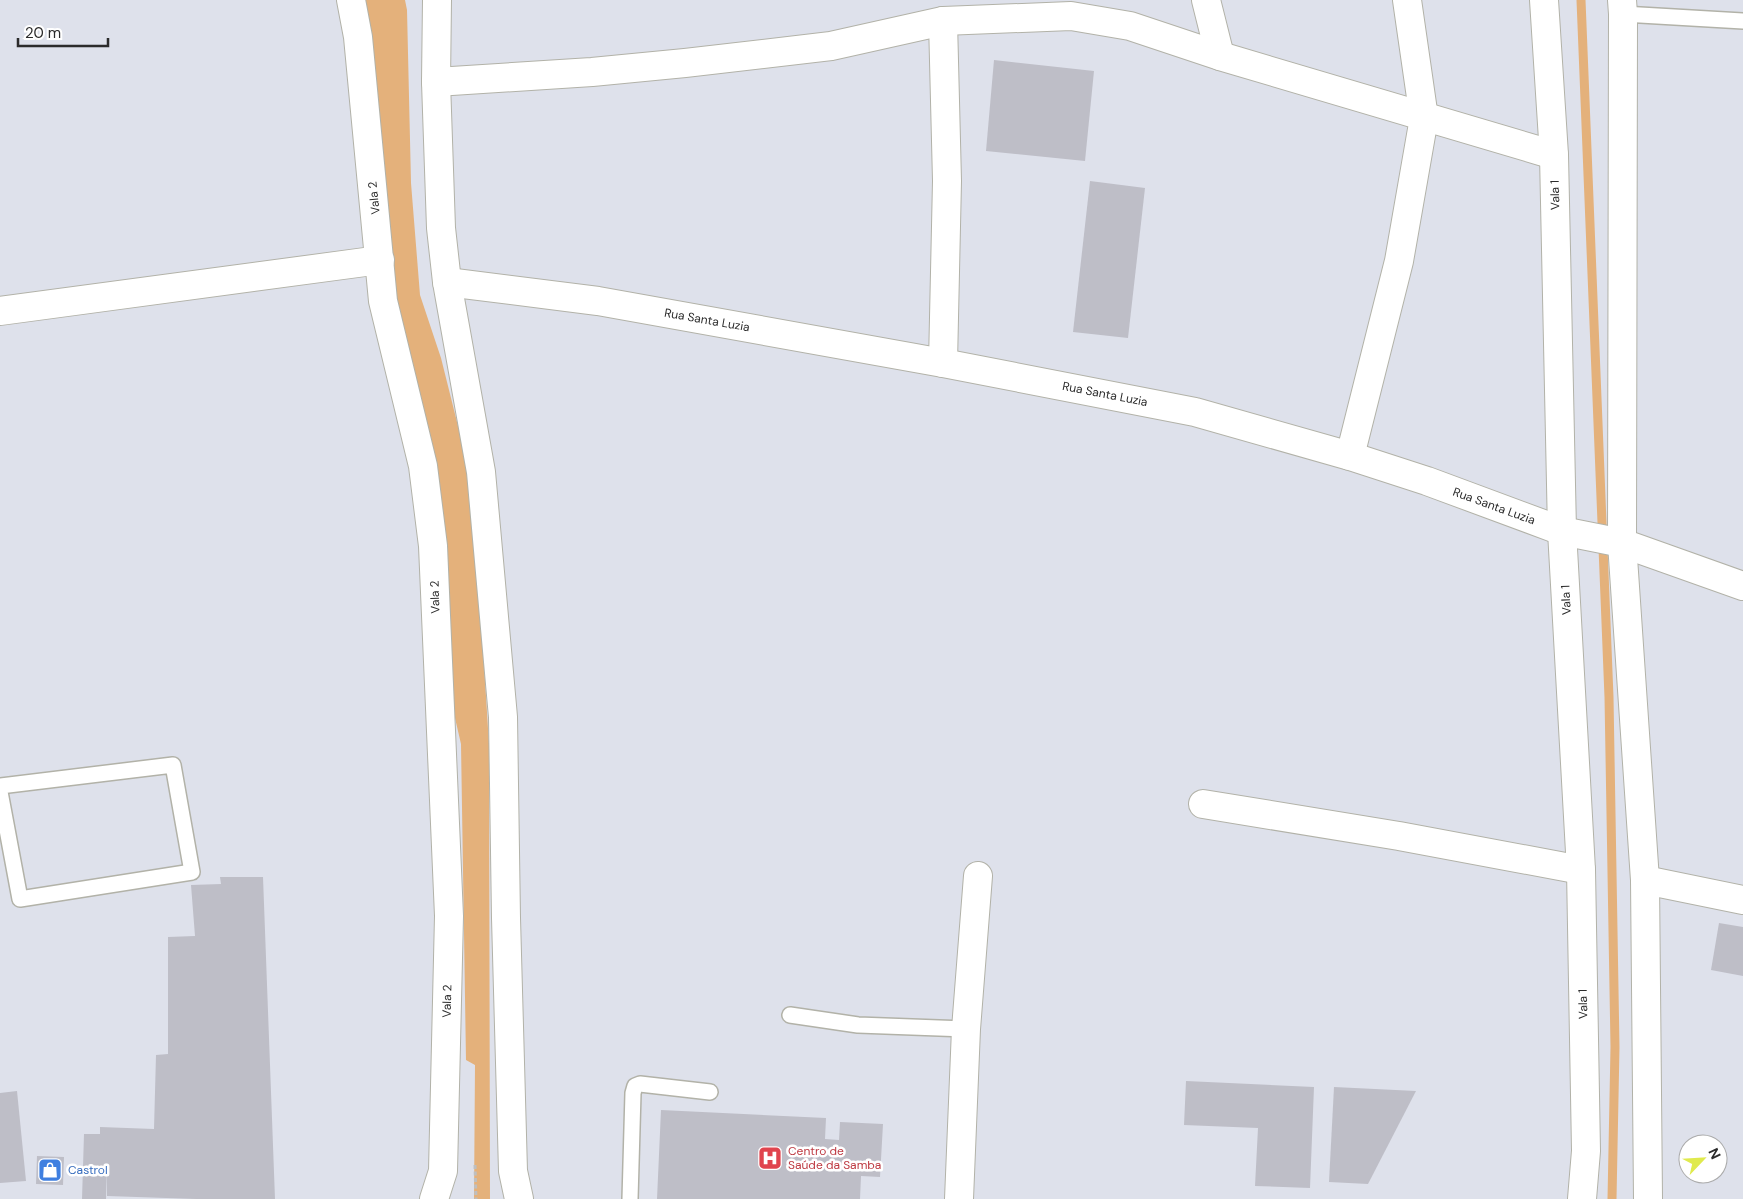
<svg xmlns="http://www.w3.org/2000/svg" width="1743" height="1199" font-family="'DM Sans',sans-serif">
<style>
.water{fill:#e4b17b}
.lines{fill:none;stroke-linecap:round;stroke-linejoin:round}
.stream{stroke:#e4b17b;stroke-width:9}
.building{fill:#bebec7}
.service-casing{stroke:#b2b2a8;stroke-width:18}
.minor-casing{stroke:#b2b2a8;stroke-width:30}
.path{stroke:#bfbfbf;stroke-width:3;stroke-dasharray:4 2.5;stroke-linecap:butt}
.service{stroke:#fff;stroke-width:15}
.minor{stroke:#fff;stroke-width:28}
.labels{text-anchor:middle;stroke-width:5;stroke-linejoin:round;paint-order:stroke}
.street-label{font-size:12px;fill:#2b2b2b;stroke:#fff}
.health-label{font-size:12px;fill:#be3a42;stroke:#fff;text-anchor:start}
.shop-label{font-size:12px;fill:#366cbe;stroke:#fff;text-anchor:start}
</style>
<rect width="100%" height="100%" fill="#dee1eb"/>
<!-- water -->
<path class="water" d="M364 0H405L407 10 411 183 420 295 441 358 466 458 476 538 489 744 490 1199H474L475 1065 466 1060 461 744 440 653 389 304Z"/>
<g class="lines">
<!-- stream -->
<path class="stream" d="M1581 0 1609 697 1615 1047 1612 1199"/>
</g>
<!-- building -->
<g class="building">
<path d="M994 60 1094 71 1085 161 986 151Z"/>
<path d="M1090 181 1145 188 1128 338 1073 332Z"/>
<path d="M220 877H263L275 1199H196L107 1196V1168L106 1199H82L84 1134H100V1127L154 1129 156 1055 168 1054V937L195 936 191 885 221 884Z"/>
<path d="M1719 923 1743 927V976L1711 970Z"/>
<path d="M1186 1081 1314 1087 1310 1188 1255 1186 1258 1128 1184 1125Z"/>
<path d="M1334 1087 1416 1091 1368 1184 1329 1182Z"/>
<path d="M17 1091 26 1181 0 1183V1093Z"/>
<path d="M661 1110 826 1118 825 1139 839 1140 840 1122 883 1124 880 1177 861 1176 860 1199H657Z"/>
<path d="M37 1156 64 1157 63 1185 36 1184Z"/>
</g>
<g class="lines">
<!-- service casing -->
<g class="service-casing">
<g id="service">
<path d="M1623 14 1743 21"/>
<path d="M0 786 173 765 192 872 20 899 0 792"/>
<path d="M790 1015 858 1025 966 1029"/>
<path d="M630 1199 633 1093 635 1086 640 1084 710 1092"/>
</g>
</g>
<!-- minor casing -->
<g class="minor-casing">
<g id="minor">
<path d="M351 0 358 37 383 301 423 466 433 546 449 916 443 1171 434 1199"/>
<path d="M437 0 436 82 441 228 447 282 481 472 503 717 506 918 513 1171 519 1199"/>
<path d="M1206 0 1220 56"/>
<path d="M1544 0 1554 155 1562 531 1581 870 1586 1151 1582 1199"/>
<path d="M1622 0 1623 14 1622 543 1645 880 1648 1199"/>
<path d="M943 21 947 181 943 363"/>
<path d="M436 82 592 72 685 63 831 46 943 21 1071 16 1130 26 1220 56 1554 155"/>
<path d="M447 282 598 301 943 363 1195 412 1350 456 1427 481 1562 531 1622 543 1743 586"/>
<path d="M0 311 380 260"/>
<path d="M1350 456 1399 261 1424 118 1407 0"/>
<path d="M1203 804 1399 836 1581 870"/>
<path d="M1645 880 1743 900"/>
<path d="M959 1199 966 1029 978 876"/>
</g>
</g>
<!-- path -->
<path class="path" d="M475 1165 476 1199"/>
<!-- service -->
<use href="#service" class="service"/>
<!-- minor -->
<use href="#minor" class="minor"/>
</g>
<!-- icons -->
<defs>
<g id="hospital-square" transform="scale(1.25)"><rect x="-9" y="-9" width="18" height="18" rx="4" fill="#e0444e" stroke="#fff"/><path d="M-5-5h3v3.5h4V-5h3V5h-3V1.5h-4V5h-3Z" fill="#fff"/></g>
<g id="shop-square" transform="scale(1.25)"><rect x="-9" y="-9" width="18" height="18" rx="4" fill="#3f7fe0" stroke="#fff"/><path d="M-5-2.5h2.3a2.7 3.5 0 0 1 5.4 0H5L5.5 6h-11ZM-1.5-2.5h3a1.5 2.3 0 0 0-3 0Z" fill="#fff"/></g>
</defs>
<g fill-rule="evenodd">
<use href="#hospital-square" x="770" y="1158"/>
<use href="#shop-square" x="50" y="1170"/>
</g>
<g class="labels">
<!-- street labels -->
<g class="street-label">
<text transform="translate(1555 195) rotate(-91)" y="4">Vala 1</text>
<text transform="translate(374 198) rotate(-96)" y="4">Vala 2</text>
<text transform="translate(707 320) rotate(10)" y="4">Rua Santa Luzia</text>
<text transform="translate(1105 394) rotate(11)" y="4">Rua Santa Luzia</text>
<text transform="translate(1494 506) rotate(20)" y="4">Rua Santa Luzia</text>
<text transform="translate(435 597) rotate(-92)" y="4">Vala 2</text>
<text transform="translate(1566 600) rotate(-93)" y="4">Vala 1</text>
<text transform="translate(447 1001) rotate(-89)" y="4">Vala 2</text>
<text transform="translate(1583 1004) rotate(-91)" y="4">Vala 1</text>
</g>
<!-- health labels -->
<g class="health-label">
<text x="788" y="1155">Centro de<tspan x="788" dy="14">Saúde da Samba</tspan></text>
</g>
<!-- shop labels -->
<g class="shop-label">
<text x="68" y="1174">Castrol</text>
</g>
</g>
<!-- north arrow -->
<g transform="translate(1703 1159) rotate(65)"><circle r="24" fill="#ffffff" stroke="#aaaaaa"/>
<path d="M0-4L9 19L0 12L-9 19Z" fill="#e0ea4d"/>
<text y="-8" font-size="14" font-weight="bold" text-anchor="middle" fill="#2b2b2b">N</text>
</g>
<!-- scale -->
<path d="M18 38v8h90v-8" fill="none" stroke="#2b2b2b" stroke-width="2.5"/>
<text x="25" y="38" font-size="15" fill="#2b2b2b" stroke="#ffffff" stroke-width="4" paint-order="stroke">20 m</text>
</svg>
